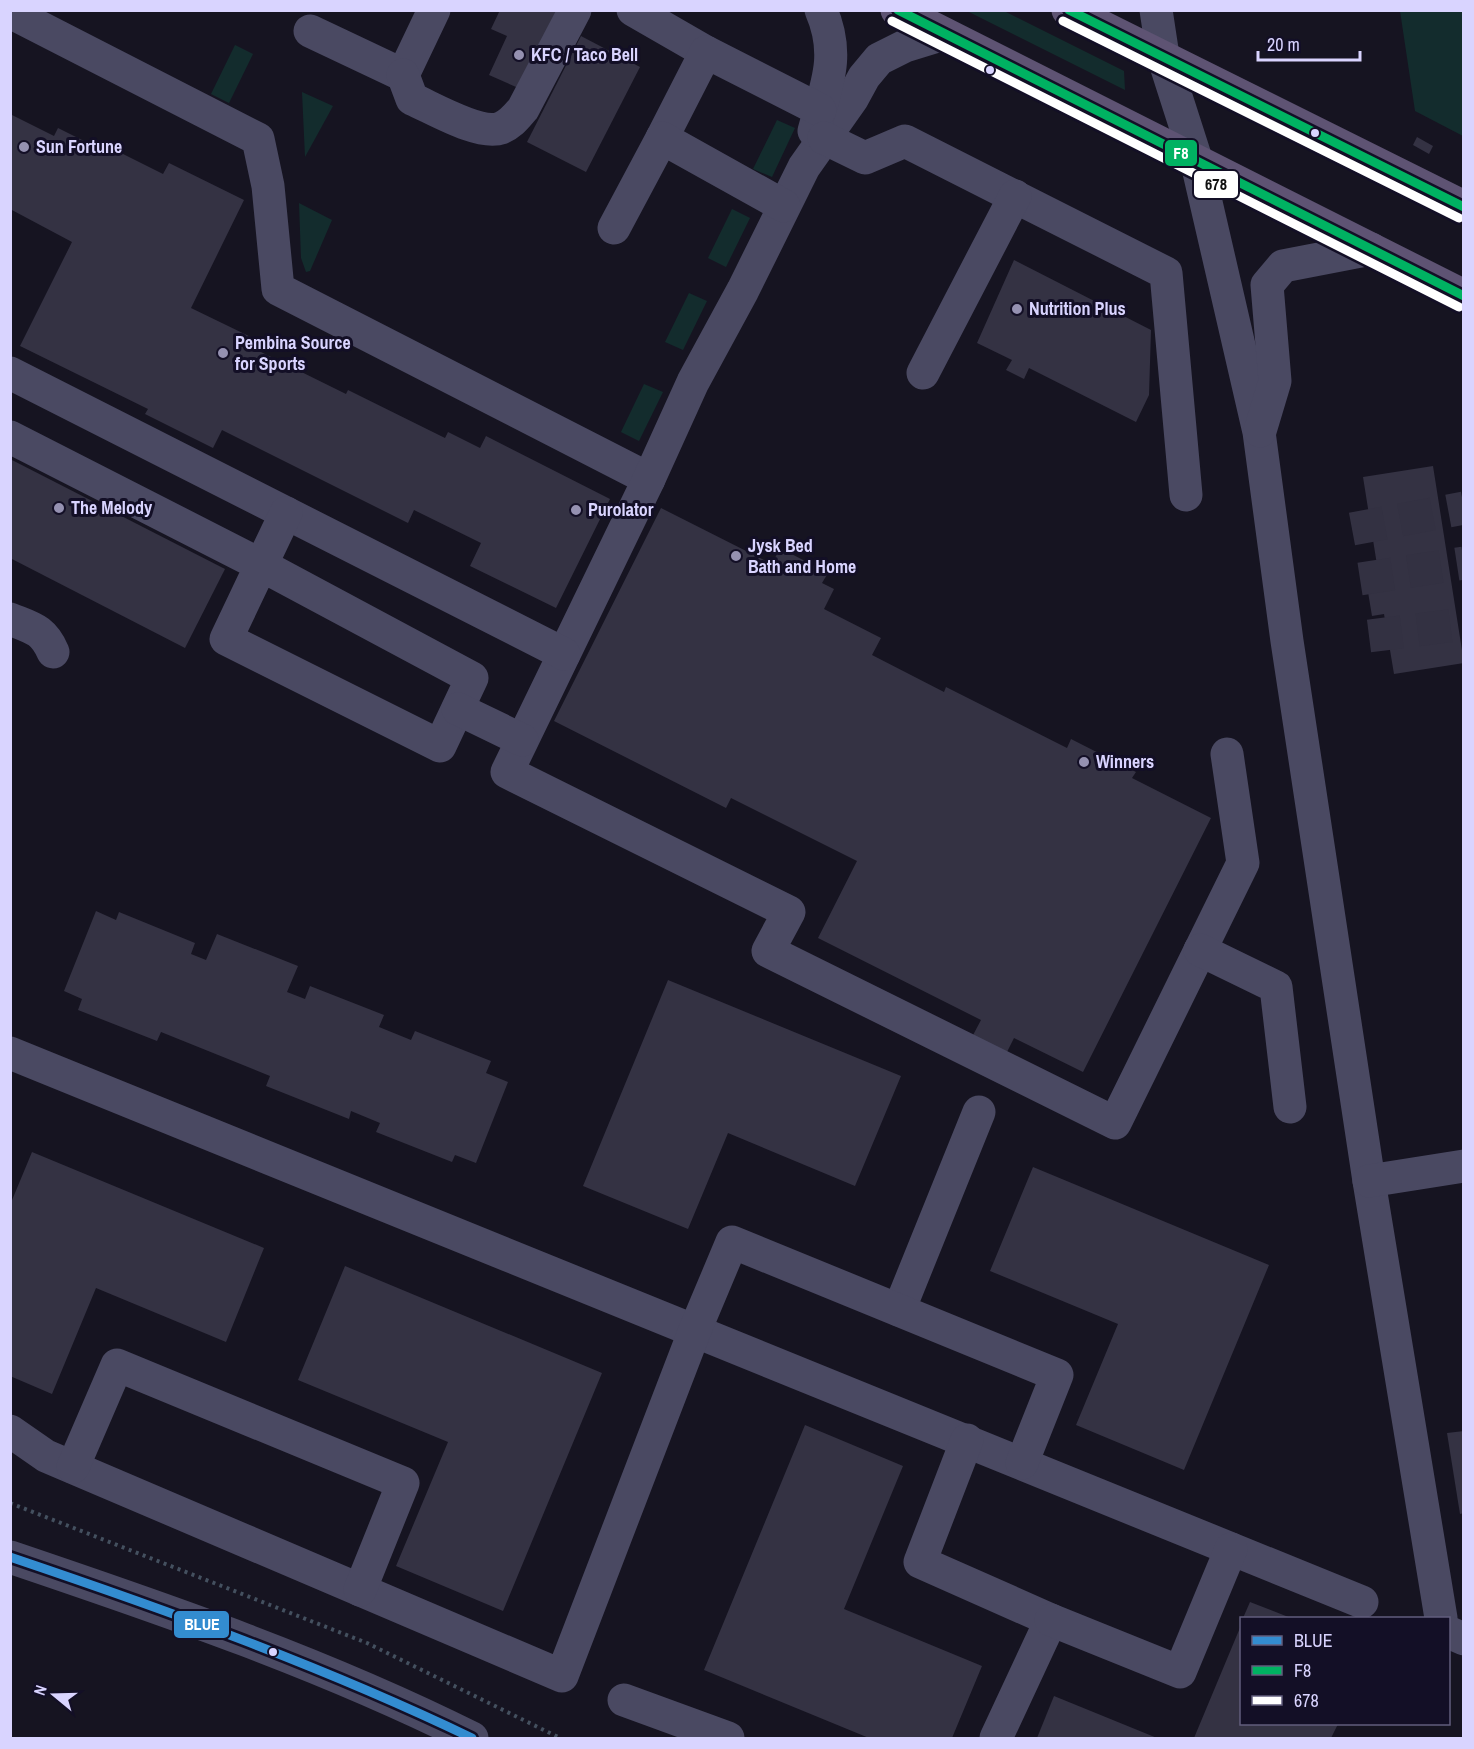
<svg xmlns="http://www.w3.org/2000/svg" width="1474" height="1749" font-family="'Archivo Narrow',sans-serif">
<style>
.green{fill:#132c2d}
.building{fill:#343243}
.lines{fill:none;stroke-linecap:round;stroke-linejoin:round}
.minor-tunnel{stroke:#333142;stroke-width:33;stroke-dasharray:33 16;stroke-linecap:butt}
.path{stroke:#44505f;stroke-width:4;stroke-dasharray:3 4.5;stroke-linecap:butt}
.minor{stroke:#4a4962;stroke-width:33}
.major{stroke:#5e5373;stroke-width:33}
.bus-1-casing{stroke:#130f26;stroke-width:14}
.bus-2-casing{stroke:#130f26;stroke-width:14}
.bus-3-casing{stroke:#130f26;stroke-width:14}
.bus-1{stroke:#338cd0;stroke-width:9}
.bus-2{stroke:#00b262;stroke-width:9}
.bus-3{stroke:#fff;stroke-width:9}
.poi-dot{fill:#9591b1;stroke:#130f26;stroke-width:2}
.bus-dot{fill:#d9d4ff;stroke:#130f26;stroke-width:2}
.labels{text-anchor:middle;stroke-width:6;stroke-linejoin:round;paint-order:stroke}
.poi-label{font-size:18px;font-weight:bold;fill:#d9d4ff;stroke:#130f26;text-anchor:start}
.line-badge{stroke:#130f26;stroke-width:2}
.badge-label{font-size:16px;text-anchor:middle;font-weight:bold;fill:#fff}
.pale-badge-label{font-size:16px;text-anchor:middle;font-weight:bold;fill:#111}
</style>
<rect width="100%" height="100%" fill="#161421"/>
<!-- green -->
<g class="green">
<path d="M967 11H1004L1124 71 1125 90Z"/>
<path d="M1400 11H1463V136L1415 111Z"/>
<path d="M235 45 253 54 229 103 211 94Z"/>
<path d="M302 92 333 106 305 157Z"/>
<path d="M777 120 795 128 772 177 753 169Z"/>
<path d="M299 203 332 220 310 271 306 272 301 258Z"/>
<path d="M732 209 750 218 726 267 708 258Z"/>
<path d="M689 293 707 301 683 350 665 342Z"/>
<path d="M644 384 663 392 639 441 621 432Z"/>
</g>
<!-- building -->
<g class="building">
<path d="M500 10H561L523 90 489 75 507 36 491 29Z"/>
<path d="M581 36 640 67 586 172 527 142Z"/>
<path d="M10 114 54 136 58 128 112 155 115 150 163 174 169 163 244 200 191 308 265 344 261 352 346 394 348 390 445 438 448 432 480 448 486 436 610 499 556 608 470 566 481 543 414 510 408 523 222 430 213 448 145 414 148 409 20 346 72 242 10 209Z"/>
<path d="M1417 137 1433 146 1429 154 1413 145Z"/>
<path d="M1014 260 1151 330 1149 395 1136 422 1029 368 1024 379 1006 370 1012 360 977 343Z"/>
<path d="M10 459 225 569 185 648 10 558Z"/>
<path d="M1433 466 1464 663 1394 674 1384 614 1372 616 1368 592 1381 590 1363 477Z"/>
<path d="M661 508 772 564 780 548 828 573 822 583 834 589 824 609 881 638 872 655 944 692 946 687 1067 748 1071 739 1136 772 1132 778 1211 818 1083 1072 1014 1038 1006 1054 972 1037 981 1020 818 938 857 861 731 798 726 808 554 721Z"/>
<path d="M96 911 116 920 119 912 195 943 191 954 206 960 217 934 298 966 287 992 305 999 310 986 384 1015 379 1027 411 1040 415 1031 491 1061 486 1073 508 1082 476 1163 455 1155 452 1162 376 1132 380 1123 351 1111 349 1119 266 1086 270 1076 161 1032 157 1041 78 1010 82 999 64 991Z"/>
<path d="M668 980 901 1076 855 1186 728 1133 688 1229 583 1186Z"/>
<path d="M32 1152 264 1248 226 1342 96 1288 52 1394 10 1376V1205Z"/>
<path d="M1033 1167 1269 1265 1184 1470 1076 1425 1118 1324 990 1271Z"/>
<path d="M345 1266 602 1373 503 1611 396 1566 448 1442 298 1380Z"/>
<path d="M805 1425 903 1466 844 1609 982 1666 952 1738H869L704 1670Z"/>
<path d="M1464 1431V1513L1460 1514 1447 1433Z"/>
<path d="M1250 1602 1291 1618H1243Z"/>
<path d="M1242 1623V1724H1338L1331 1738H1194Z"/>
<path d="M1054 1696 1157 1738H1037Z"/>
</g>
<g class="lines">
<!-- minor-tunnel -->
<g class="minor-tunnel">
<path d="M1352 529 1464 508"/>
<path d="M1360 579 1464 563"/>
<path d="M1369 636 1464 624"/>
</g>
<!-- path -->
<path class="path" d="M10 1503 367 1643 560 1738"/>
<!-- minor -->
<g class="minor">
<path d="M633 10 706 52"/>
<path d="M1156 10 1163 56 1196 159 1259 432 1287 641 1369 1181 1441 1618"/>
<path d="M10 12 258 139 268 186 278 289 649 479"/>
<path d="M310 31 403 75 434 10"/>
<path d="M944 34 905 46 879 59 864 77 852 99 804 167 743 290 693 382 649 479 507 772 789 912 768 951 1115 1123 1243 863 1227 754"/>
<path d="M403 75 412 99C433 108 480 136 501 128 511 124 516 117 523 109L575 10"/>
<path d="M814 131C826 86 841 56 821 10"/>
<path d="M662 138 706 52 820 110"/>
<path d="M824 138 865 158 905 141 1166 273 1186 495"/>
<path d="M614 228 662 138 784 206"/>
<path d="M10 373 564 654"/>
<path d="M923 373 1015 196"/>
<path d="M1260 431 1275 381 1267 285 1283 266 1371 249"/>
<path d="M10 437 261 565 472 678 440 746 226 639 286 513"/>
<path d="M10 619C32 628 43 629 53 652"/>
<path d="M458 709 522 740"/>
<path d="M1200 950 1276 987 1290 1107"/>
<path d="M10 1053 1362 1602"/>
<path d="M1369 1181 1464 1166"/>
<path d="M899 1310 979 1112"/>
<path d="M10 1431 46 1456 562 1676 695 1330 732 1242 1057 1375 1022 1463"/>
<path d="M967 1440 920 1562 1051 1620 996 1738"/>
<path d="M73 1467 117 1365 403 1483 360 1590"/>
<path d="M10 1557C167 1610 324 1664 472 1738"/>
<path d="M1051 1620 1180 1672 1231 1549"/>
<path d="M1448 1632 1464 1639"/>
<path d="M624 1700 728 1738"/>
</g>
<!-- major -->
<g class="major">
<path d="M897 10 1464 296"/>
<path d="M1068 10 1464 207"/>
</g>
<!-- bus-1 casing -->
<g class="bus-1-casing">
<path id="bus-1" d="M10 1557C167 1610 322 1666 472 1738"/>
</g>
<!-- bus-2 casing -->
<g class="bus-2-casing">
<g id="bus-2">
<path d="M898 10 1464 296"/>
<path d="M1069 10 1464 207"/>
</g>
</g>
<!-- bus-3 casing -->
<g class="bus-3-casing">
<g id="bus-3">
<path d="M892 21 1459 307"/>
<path d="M1063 21 1459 218"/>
</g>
</g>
<!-- bus-1 -->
<use href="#bus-1" class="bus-1"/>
<!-- bus-2 -->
<use href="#bus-2" class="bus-2"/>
<!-- bus-3 -->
<use href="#bus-3" class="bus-3"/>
</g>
<!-- markers -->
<g class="poi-dot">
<circle cx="519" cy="55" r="6"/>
<circle cx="24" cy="147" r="6"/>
<circle cx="1017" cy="309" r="6"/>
<circle cx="223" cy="353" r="6"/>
<circle cx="59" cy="508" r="6"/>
<circle cx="576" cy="510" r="6"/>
<circle cx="736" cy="556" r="6"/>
<circle cx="1084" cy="762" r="6"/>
</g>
<g class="bus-dot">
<circle cx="990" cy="70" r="5"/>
<circle cx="1315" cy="133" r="5"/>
<circle cx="273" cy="1652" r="5"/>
</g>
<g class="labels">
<!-- poi labels -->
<g class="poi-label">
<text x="531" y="61">KFC / Taco Bell</text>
<text x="36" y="153">Sun Fortune</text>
<text x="1029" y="315">Nutrition Plus</text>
<text x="235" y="349">Pembina Source<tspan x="235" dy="21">for Sports</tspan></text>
<text x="71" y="514">The Melody</text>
<text x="588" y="516">Purolator</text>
<text x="748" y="552">Jysk Bed<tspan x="748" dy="21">Bath and Home</tspan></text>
<text x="1096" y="768">Winners</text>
</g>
</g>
<g class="line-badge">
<rect x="1164" y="139" width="34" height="28" rx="6" fill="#00b262"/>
<rect x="1193" y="170" width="46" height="29" rx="6" fill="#fff"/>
<rect x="173" y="1610" width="57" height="29" rx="6" fill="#338cd0"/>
</g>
<g class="badge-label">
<text x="1181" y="159">F8</text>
<text x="202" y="1630">BLUE</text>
</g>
<g class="pale-badge-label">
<text x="1216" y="190">678</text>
</g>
<!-- border -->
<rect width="1474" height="1749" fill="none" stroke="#d9d4ff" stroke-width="24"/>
<!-- legend -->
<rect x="1240" y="1617" width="210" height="108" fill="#130f26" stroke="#625e7d" stroke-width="1.5"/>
<rect x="1252" y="1636" width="30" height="9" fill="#338cd0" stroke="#625e7d" stroke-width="1.5"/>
<text x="1294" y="1647" font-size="18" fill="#d9d4ff">BLUE</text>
<rect x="1252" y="1666" width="30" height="9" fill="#00b262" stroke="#625e7d" stroke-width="1.5"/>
<text x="1294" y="1677" font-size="18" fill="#d9d4ff">F8</text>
<rect x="1252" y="1696" width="30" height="9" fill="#ffffff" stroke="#625e7d" stroke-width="1.5"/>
<text x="1294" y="1707" font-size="18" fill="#d9d4ff">678</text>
<!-- north arrow -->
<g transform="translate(54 1695) rotate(289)" stroke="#130f26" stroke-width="4.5" paint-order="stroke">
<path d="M0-4.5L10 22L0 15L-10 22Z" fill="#d9d4ff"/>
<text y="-9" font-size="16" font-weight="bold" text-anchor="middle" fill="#d9d4ff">N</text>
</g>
<!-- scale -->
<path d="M1258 51v9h102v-9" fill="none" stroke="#d9d4ff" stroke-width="3"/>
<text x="1267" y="51" font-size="18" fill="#d9d4ff" stroke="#130f26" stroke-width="4.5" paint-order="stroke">20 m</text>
</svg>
